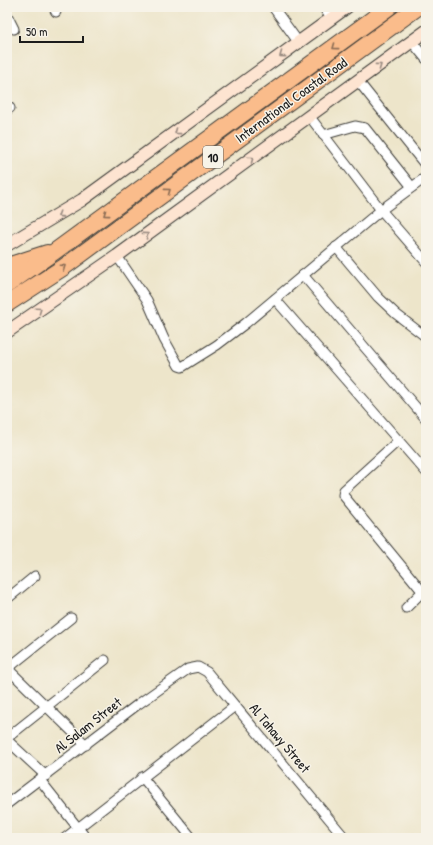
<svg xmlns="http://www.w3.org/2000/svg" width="433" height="845" font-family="'Patrick Hand',sans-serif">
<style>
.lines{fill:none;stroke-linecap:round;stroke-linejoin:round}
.street-casing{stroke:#3b3a36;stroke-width:11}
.secondary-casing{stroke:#3b3a36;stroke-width:14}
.highway-casing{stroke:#3b3a36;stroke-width:18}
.street{stroke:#fff;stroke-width:9}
.secondary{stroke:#fde4d1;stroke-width:12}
.highway{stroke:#fabc8b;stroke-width:16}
.oneway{stroke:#8b6c54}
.oneway2{stroke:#988a80}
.labels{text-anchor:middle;stroke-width:3;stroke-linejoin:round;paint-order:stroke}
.shield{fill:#f7f3e8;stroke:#5e5c59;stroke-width:1}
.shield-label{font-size:13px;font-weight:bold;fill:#1c1c1c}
.street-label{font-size:14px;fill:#1c1c1c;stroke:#f7f3e8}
</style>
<rect width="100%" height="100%" fill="#f7f3e8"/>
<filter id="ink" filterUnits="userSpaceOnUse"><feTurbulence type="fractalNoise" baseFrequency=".025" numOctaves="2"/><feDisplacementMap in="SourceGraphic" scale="8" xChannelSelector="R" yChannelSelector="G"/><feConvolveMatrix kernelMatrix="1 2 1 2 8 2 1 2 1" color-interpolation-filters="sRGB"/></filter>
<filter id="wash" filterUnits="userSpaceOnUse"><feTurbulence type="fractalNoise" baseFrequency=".012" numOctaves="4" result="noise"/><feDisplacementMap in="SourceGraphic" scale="16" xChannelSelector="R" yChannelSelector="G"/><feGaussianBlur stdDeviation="0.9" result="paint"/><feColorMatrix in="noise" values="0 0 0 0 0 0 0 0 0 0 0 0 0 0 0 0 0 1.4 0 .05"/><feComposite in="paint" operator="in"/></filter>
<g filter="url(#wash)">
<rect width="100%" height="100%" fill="#ede5ca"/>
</g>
<g filter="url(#ink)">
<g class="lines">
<!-- street casing -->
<g class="street-casing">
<g id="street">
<path d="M53 7 56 12"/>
<path d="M273 7 299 43"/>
<path d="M323 7 332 19"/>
<path d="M7 15 14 29"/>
<path d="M412 42 426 59"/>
<path d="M358 81 426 166"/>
<path d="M7 110 10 108"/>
<path d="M310 117 381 210 426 262"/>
<path d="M323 135 355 126 365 128 412 187"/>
<path d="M336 247 378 297 396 314 426 337"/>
<path d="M117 256 147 300 164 339 179 366 182 367 217 345 246 323 381 210 426 177"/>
<path d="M303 275 426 419"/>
<path d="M275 299 426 472"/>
<path d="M398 441 344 490 343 495 422 591"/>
<path d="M7 599 35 576"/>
<path d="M406 608 426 588"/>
<path d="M7 668 86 745"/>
<path d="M7 669 71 618"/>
<path d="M7 738 105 660"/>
<path d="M7 740 46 776"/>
<path d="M142 777 192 838"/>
<path d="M40 780 86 838"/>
<path d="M7 804 137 705 188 669 198 667 207 672 345 838"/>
<path d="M65 838 235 706"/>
</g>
</g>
<!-- secondary casing -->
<g class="secondary-casing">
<g id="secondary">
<path d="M7 245 82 200 347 7"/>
<path d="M7 332 117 256 426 31"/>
</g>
</g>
<!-- highway casing -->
<g class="highway-casing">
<g id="highway">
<path d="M7 266 47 253"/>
<path d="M7 285 54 252 389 7"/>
<path d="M7 304 64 267 418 7"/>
</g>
</g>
<!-- street -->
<use href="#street" class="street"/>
<!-- secondary -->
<use href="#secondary" class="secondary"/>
<!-- highway -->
<use href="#highway" class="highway"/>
</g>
<!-- one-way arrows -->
<defs><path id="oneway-chevron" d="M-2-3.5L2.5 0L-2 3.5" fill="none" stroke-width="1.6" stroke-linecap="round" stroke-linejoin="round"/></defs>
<g class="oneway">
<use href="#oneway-chevron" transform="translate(335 47) rotate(144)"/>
<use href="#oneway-chevron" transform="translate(168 191) rotate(-36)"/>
<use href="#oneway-chevron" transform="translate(106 214) rotate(144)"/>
<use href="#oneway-chevron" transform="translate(63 267) rotate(-35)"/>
</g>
<g class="oneway2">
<use href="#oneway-chevron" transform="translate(282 55) rotate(144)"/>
<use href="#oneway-chevron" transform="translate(379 66) rotate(-36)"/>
<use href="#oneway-chevron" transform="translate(177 132) rotate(144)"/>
<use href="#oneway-chevron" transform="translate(251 159) rotate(-36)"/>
<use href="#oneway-chevron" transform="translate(60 215) rotate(147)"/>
<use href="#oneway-chevron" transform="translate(146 235) rotate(-36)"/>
<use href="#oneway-chevron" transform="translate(39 310) rotate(-35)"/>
</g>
</g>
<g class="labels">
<!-- shield labels -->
<rect class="shield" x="203" y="146" width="20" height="22" rx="3"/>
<g class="shield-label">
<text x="213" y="162">10</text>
</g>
<!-- street labels -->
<g class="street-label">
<text transform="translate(291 100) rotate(-36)" y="5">International Coastal Road</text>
<text transform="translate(88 725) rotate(-38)" y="5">Al Salam Street</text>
<text transform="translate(280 738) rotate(50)" y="5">Al Tahawy Street</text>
</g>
</g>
<!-- margin -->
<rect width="433" height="845" fill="none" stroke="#f7f3e8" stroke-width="24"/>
<!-- scale -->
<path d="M20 36v6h63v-6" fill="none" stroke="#1c1c1c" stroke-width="2"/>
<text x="26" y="36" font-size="12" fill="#1c1c1c" stroke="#f7f3e8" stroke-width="3" paint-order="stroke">50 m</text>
</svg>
